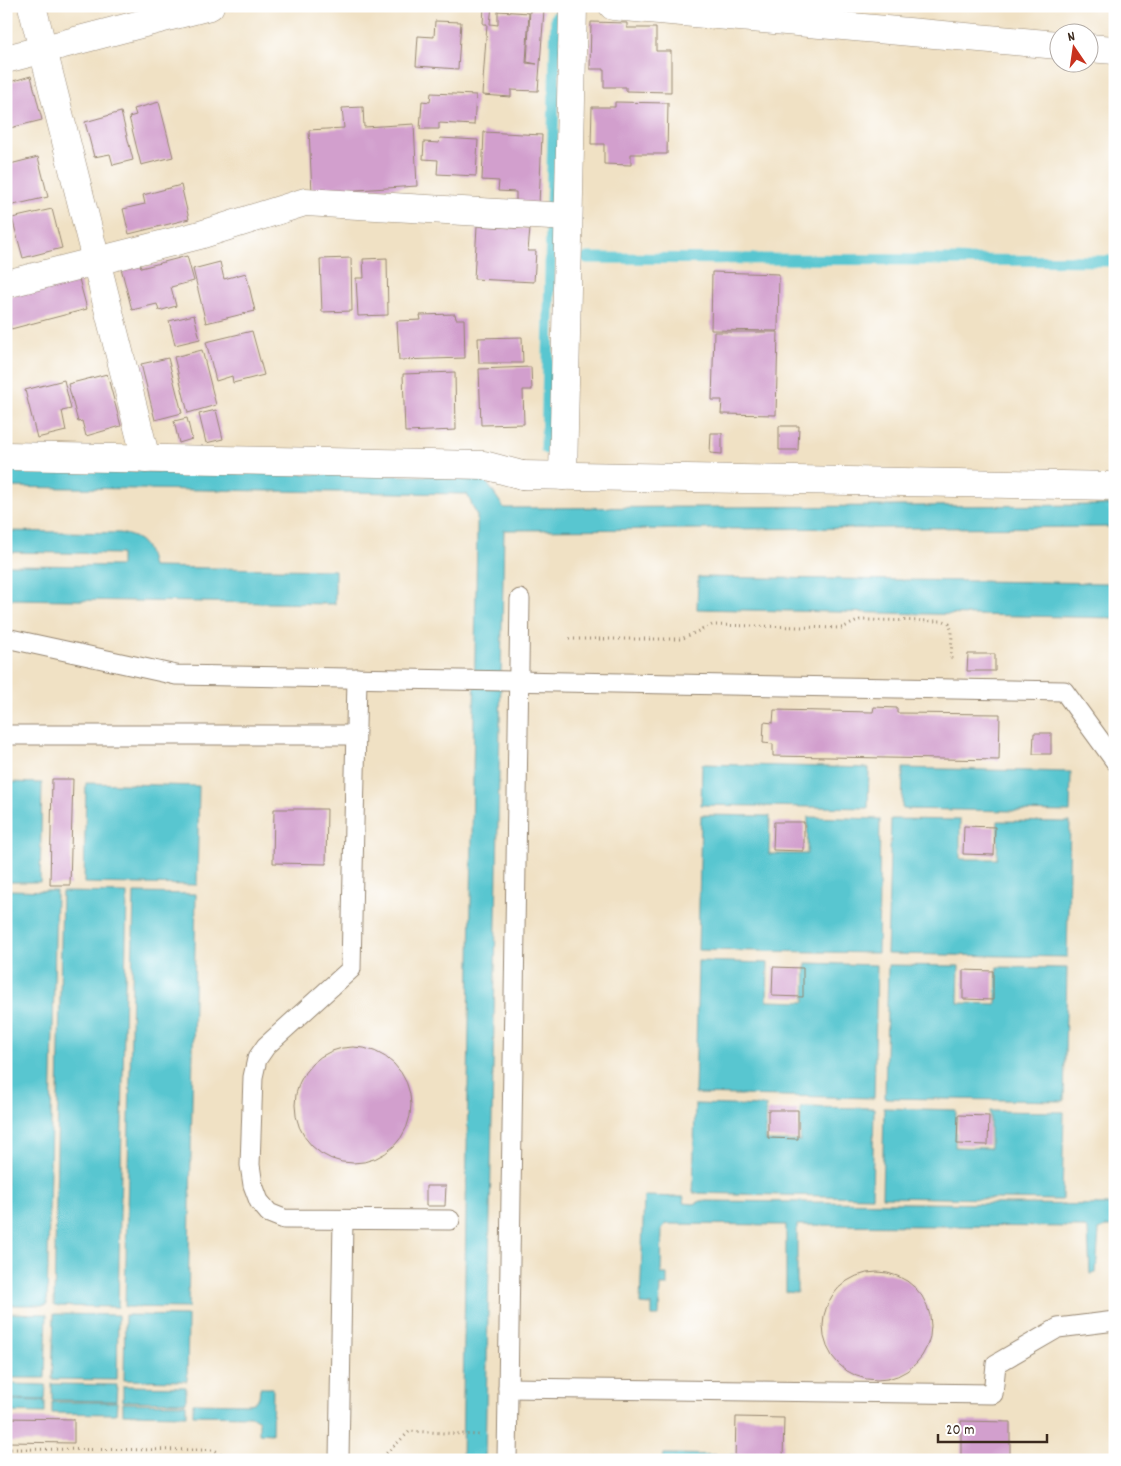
<svg xmlns="http://www.w3.org/2000/svg" width="1121" height="1466" font-family="Dekko,sans-serif">
<style>
.water{fill:#59c6d0;stroke:#4a7877}
.lines{fill:none;stroke-linecap:round;stroke-linejoin:round}
.stream{stroke:#59c6d0;stroke-width:11}
.building{fill:#d29fcd}
.service-casing{stroke:#968671;stroke-width:21}
.minor-casing{stroke:#968671;stroke-width:29}
.tertiary-casing{stroke:#968671;stroke-width:29}
.path{stroke:#968671;stroke-width:3;stroke-dasharray:1 4;stroke-linecap:butt}
.service{stroke:#fff;stroke-width:19}
.minor{stroke:#fff;stroke-width:28}
.tertiary{stroke:#fff;stroke-width:28}
</style>
<rect width="100%" height="100%" fill="#fff"/>
<filter id="ink" filterUnits="userSpaceOnUse"><feTurbulence type="fractalNoise" baseFrequency=".02" numOctaves="2"/><feDisplacementMap in="SourceGraphic" scale="10" xChannelSelector="R" yChannelSelector="G"/><feConvolveMatrix kernelMatrix="1 2 1 2 8 2 1 2 1" color-interpolation-filters="sRGB"/></filter>
<filter id="wash" filterUnits="userSpaceOnUse"><feTurbulence type="fractalNoise" baseFrequency=".0096" numOctaves="4" result="noise"/><feDisplacementMap in="SourceGraphic" scale="20" xChannelSelector="R" yChannelSelector="G"/><feGaussianBlur stdDeviation="1.12" result="paint"/><feColorMatrix in="noise" values="0 0 0 0 0 0 0 0 0 0 0 0 0 0 0 0 0 1.4 0 .05"/><feComposite in="paint" operator="in"/></filter>
<g filter="url(#wash)">
<rect width="100%" height="100%" fill="#f0e1c4"/>
<!-- water -->
<g class="water">
<path d="M6 469 483 477 504 508 1115 505V527L504 530 485 1460H462L477 529V516L467 494 6 487Z"/>
<path d="M6 531 120 533C143 538 147 544 152 567L335 570V604L6 599V565L121 566V554L6 552Z"/>
<path d="M698 577 1109 583 1115 587V618L697 609Z"/>
<path d="M702 764 869 768 868 808 701 805Z"/>
<path d="M903 768 1071 772 1070 812 902 809Z"/>
<path d="M6 782 42 783 40 882H6Z"/>
<path d="M86 783 199 786 197 885 84 883Z"/>
<path d="M701 815 770 816 769 854H807L808 817 880 819 878 953 698 950Z"/>
<path d="M891 819 960 820V859H997L998 821 1070 822 1067 957 887 954Z"/>
<path d="M6 890 56 891 47 1305H6Z"/>
<path d="M62 892 127 893 118 1307 54 1306Z"/>
<path d="M134 893 196 894 188 1308 125 1307Z"/>
<path d="M698 961 768 963 767 1001 805 1002 806 963 877 965 874 1098 695 1094Z"/>
<path d="M888 965 959 966 958 1003 996 1004 997 967 1067 968 1064 1101 885 1098Z"/>
<path d="M695 1104 766 1106V1141H800L801 1107 874 1108 872 1197 693 1193Z"/>
<path d="M884 1108 956 1110 955 1147 990 1148V1111L1064 1112 1062 1200 882 1197Z"/>
<path d="M644 1196 684 1197 683 1203 694 1204 701 1201 1115 1205V1227H1106L1099 1230 1096 1273 1090 1274 1088 1230 1083 1227 797 1225V1293L786 1292V1225L667 1224 664 1226 662 1229 661 1274H667V1286H660L659 1316H652V1305L640 1304Z"/>
<path d="M6 1313 47 1314 45 1378H6Z"/>
<path d="M54 1314 118 1315 117 1380 52 1379Z"/>
<path d="M125 1315 188 1316 187 1381 124 1380Z"/>
<path d="M6 1384 46 1385 45 1400 6 1399Z"/>
<path d="M52 1384 117 1385 116 1401 52 1400Z"/>
<path d="M123 1386 186 1387V1402L123 1401Z"/>
<path d="M260 1388H273L272 1434 259 1433V1421L251 1416 193 1415V1403L248 1404 254 1403 259 1397Z"/>
<path d="M6 1400 45 1401V1413L6 1412Z"/>
<path d="M52 1402H117L116 1414 52 1413Z"/>
<path d="M123 1403 186 1404V1415L123 1414Z"/>
<path d="M664 1454 735 1455V1460H663Z"/>
<path d="M785 1456 853 1457V1460H785Z"/>
</g>
<g class="lines">
<!-- stream -->
<g class="stream">
<path d="M551 206 556 17"/>
<path d="M587 258 1115 261"/>
<path d="M546 449 551 225"/>
</g>
</g>
<g id="blocks">
<!-- building -->
<g class="building">
<path d="M484 6H492L490 24 498 25V11L529 13 526 63 537 64 527 62 530 10H544L538 91 511 90V97L482 95 487 24H483Z"/>
<path d="M435 21 461 22 458 69 416 66 418 36 434 37Z"/>
<path d="M591 22 627 23V28H656V51H671V92L626 91V87H604V69H590Z"/>
<path d="M31 76 42 120 6 129V83Z"/>
<path d="M431 93 476 95 474 125 439 123V129H420L422 101 430 102Z"/>
<path d="M159 102 173 157 141 165 129 117 136 115 134 109Z"/>
<path d="M615 102 668 103 667 154H631V165L604 164V144H591L592 107H615Z"/>
<path d="M363 107 364 127 414 124 417 186 312 193 309 130 344 128 342 108Z"/>
<path d="M121 112 133 160 113 165 110 154 94 157 85 122Z"/>
<path d="M484 132 542 135 539 204 516 202V192L498 191 499 181 482 180Z"/>
<path d="M440 138 478 140 476 176 437 174 438 160 423 159 424 142 439 143Z"/>
<path d="M38 157 48 197 9 206 6 197V165Z"/>
<path d="M181 185 189 219 129 234 123 209 145 204 143 195Z"/>
<path d="M52 209 62 248 23 258 12 218Z"/>
<path d="M477 226 530 229 528 251H536L534 282 474 279Z"/>
<path d="M187 256 194 281 171 287 176 306 159 311 157 304 132 310 121 268 140 264 141 268Z"/>
<path d="M351 258 352 311 322 312 320 259Z"/>
<path d="M387 258 388 315 358 316 356 278H364L363 259Z"/>
<path d="M220 262 224 279 246 273 255 311 206 323 193 269Z"/>
<path d="M712 272 779 274 778 331 711 330Z"/>
<path d="M79 279 87 309 11 329 6 308V297Z"/>
<path d="M455 314 456 319H464L465 358 399 360 397 321 421 320 420 315Z"/>
<path d="M194 315 200 339 175 345 169 321Z"/>
<path d="M252 331 264 375 233 383 232 376 216 381 206 342Z"/>
<path d="M714 332H778L776 415 721 414 722 400H712Z"/>
<path d="M522 337 523 363H479L478 338Z"/>
<path d="M202 350 216 405 188 413 174 357Z"/>
<path d="M168 358 182 413 155 420 141 364Z"/>
<path d="M531 367 532 390H523L524 424 481 425 479 369Z"/>
<path d="M455 372 456 430 405 432 403 374Z"/>
<path d="M107 374 121 426 86 436 82 421 78 422 68 384Z"/>
<path d="M64 380 71 409 62 411 66 431 37 438 25 390Z"/>
<path d="M216 410 223 439 206 443 199 414Z"/>
<path d="M187 418 192 439 179 443 174 421Z"/>
<path d="M779 426H799L798 450H779Z"/>
<path d="M711 433H722V454L710 453Z"/>
<path d="M968 654H995V671H967Z"/>
<path d="M874 707 897 708V713L1000 714 999 760 773 756V744L763 743 764 722 773 723 774 710 873 712Z"/>
<path d="M1034 733H1051V754H1033Z"/>
<path d="M52 779H73L70 885H50Z"/>
<path d="M274 809H327L326 864 273 863Z"/>
<path d="M774 822H804V851L773 850Z"/>
<path d="M964 826 995 827 994 855 963 854Z"/>
<path d="M773 967 803 968V997L772 996Z"/>
<path d="M963 970 993 971V1000L963 999Z"/>
<circle cx="353" cy="1105" r="58"/>
<path d="M768 1110H798V1139L768 1138Z"/>
<path d="M958 1115 989 1116 988 1145 957 1144Z"/>
<path d="M426 1186H446L445 1206H426Z"/>
<circle cx="877" cy="1326" r="54"/>
<path d="M736 1417 784 1418 783 1460H735Z"/>
<path d="M6 1418 74 1419V1443L6 1442Z"/>
<path d="M961 1421 1010 1422V1460H961Z"/>
</g>
</g>
</g>
<g filter="url(#ink)">
<use href="#blocks" fill-opacity="0" stroke="#968671" stroke-width="1"/>
<g class="lines">
<!-- service casing -->
<g class="service-casing">
<g id="service">
<path d="M6 638 176 675 1064 691 1115 761"/>
<path d="M357 678 351 969 266 1046 257 1059 253 1077 250 1165 253 1185 259 1201 269 1213 284 1219 450 1220"/>
<path d="M6 735H355"/>
<path d="M508 1388 993 1394 996 1364 1058 1328 1115 1321"/>
<path d="M339 1460 343 1220"/>
<path d="M507 1460 520 599"/>
</g>
</g>
<!-- minor casing -->
<g class="minor-casing">
<g id="minor">
<path d="M32 6 146 459"/>
<path d="M613 6 1058 45"/>
<path d="M1088 48 1115 50"/>
<path d="M6 59 210 6"/>
<path d="M6 284 200 235 305 202 568 217"/>
<path d="M6 456 484 465 522 475"/>
<path d="M563 476 573 6"/>
</g>
</g>
<!-- tertiary casing -->
<g class="tertiary-casing">
<path id="tertiary" d="M522 475 1115 486"/>
</g>
<!-- path -->
<g class="path">
<path d="M569 639H681L712 625 842 628 860 620 944 621 949 623 952 632 951 662"/>
<path d="M6 1449 214 1450 233 1460"/>
<path d="M379 1460 410 1431 479 1435"/>
</g>
<!-- service -->
<use href="#service" class="service"/>
<!-- minor -->
<use href="#minor" class="minor"/>
<!-- tertiary -->
<use href="#tertiary" class="tertiary"/>
</g>
</g>
<!-- margin -->
<rect width="1121" height="1466" fill="none" stroke="#fff" stroke-width="25"/>
<!-- north arrow -->
<g transform="translate(1074 48) rotate(347)"><circle r="24" fill="#ffffff" stroke="#b1aaa5"/>
<path d="M0-4L9 19L0 12L-9 19Z" fill="#c8321e"/>
<text y="-8" font-size="14" font-weight="bold" text-anchor="middle" fill="#3b2a1e">N</text>
</g>
<!-- scale -->
<path d="M938 1434v8h109v-8" fill="none" stroke="#3b2a1e" stroke-width="2.5"/>
<text x="946" y="1434" font-size="15" fill="#3b2a1e" stroke="#ffffff" stroke-width="4" paint-order="stroke">20 m</text>
</svg>
